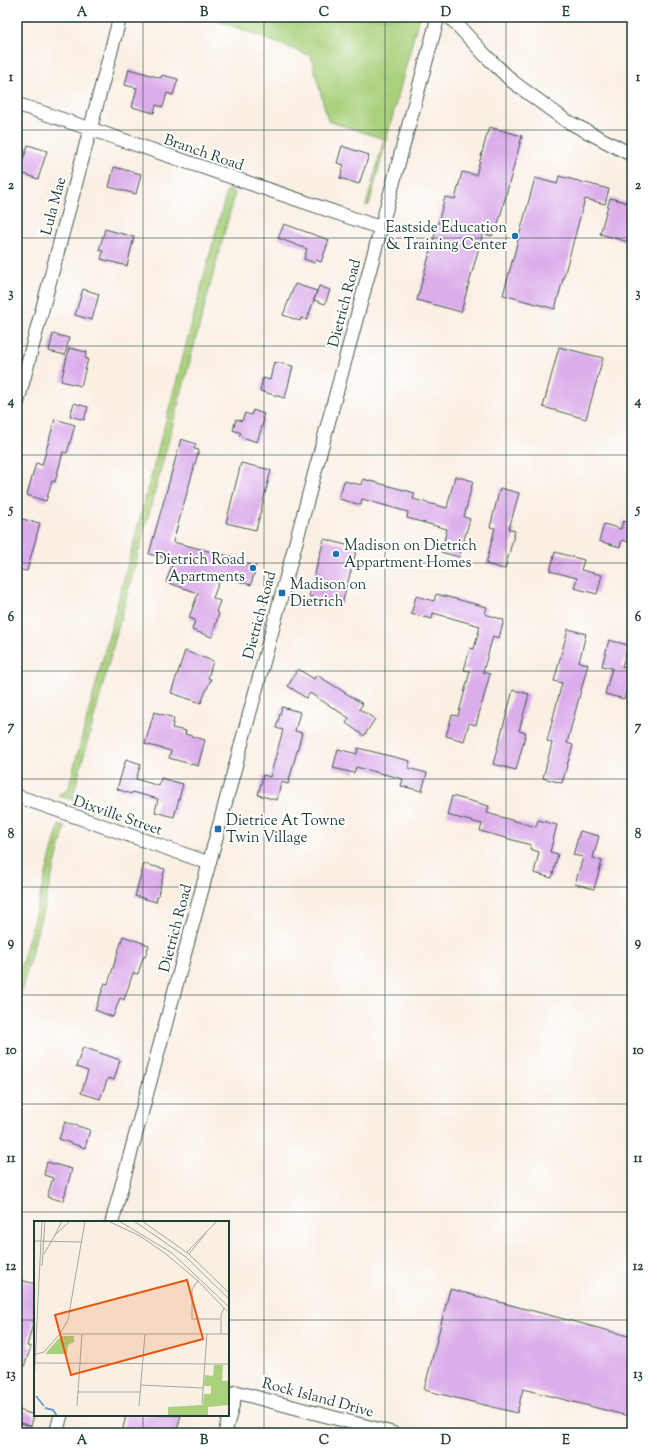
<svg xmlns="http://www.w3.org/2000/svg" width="649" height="1450" font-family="'Sorts Mill Goudy',serif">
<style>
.green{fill:#a9d07a;stroke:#648657}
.building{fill:#dbadea}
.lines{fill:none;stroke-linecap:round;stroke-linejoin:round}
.street-casing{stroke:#40584e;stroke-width:15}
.street{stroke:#fff;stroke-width:13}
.grid{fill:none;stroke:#1f3d34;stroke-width:1;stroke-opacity:0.55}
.poi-dot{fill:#1f6fb2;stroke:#fff;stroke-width:1.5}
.labels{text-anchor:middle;stroke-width:4;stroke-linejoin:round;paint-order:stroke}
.street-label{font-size:15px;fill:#1f3d34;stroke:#fff}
.poi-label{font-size:15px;fill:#1f3d34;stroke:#fff;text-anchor:start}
.inset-river{fill:none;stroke:#6ca0d8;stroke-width:2}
.inset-road{fill:none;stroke:#a2a89d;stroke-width:1}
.view{fill:#e8590c;fill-opacity:0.15;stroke:#e8590c;stroke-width:2}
.inset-edge{fill:none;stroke:#1f3d34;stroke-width:2}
.neatline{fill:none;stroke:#1f3d34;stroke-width:1.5}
.grid-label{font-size:13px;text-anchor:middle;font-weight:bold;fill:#1f3d34}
</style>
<rect width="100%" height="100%" fill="#fff"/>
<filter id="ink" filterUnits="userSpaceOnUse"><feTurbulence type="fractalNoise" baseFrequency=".025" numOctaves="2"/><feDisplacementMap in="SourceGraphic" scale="8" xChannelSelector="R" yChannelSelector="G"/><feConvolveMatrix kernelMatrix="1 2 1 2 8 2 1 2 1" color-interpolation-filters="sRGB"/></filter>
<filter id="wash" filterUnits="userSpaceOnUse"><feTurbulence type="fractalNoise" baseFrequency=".012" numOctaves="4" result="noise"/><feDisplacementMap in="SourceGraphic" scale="16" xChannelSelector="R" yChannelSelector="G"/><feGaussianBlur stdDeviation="0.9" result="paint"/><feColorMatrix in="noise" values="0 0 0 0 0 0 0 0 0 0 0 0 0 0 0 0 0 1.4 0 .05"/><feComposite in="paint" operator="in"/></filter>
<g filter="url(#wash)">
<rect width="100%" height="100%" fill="#faefe3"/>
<!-- green -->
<g class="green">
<path d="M215 17H419L369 205 366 206 384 139 328 121 311 56 214 19Z"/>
<path d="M227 190 235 193 73 796 78 802 58 795 68 790Z"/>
<path d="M59 825 65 827 17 1008V982Z"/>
</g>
<g id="blocks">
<!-- building -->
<g class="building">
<path d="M129 69 161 78 162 75 178 79 173 95 167 93 163 107 156 105 154 113 132 107 137 88 125 85Z"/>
<path d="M489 127 522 136 497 228H495L492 236 483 233 461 312 417 300 445 197 455 199 462 172 476 175Z"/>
<path d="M28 145 47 151 38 179 19 172Z"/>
<path d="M342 146 369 155 359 184 340 178 344 165 337 163Z"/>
<path d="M114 167 141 174 136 194 109 187Z"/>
<path d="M559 176 609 189 605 204 585 199 555 309 503 295 535 178 557 184Z"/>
<path d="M610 198 632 204V243L600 234Z"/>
<path d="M284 224 329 240 321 262 316 260 315 263 304 259 307 249 278 238Z"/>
<path d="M105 229 134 237 127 266 101 259 103 251 99 250Z"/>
<path d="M295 284 317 291 307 320 301 318 300 321 283 315Z"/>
<path d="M319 286 330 290 325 304 314 300Z"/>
<path d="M83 289 99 294 92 320 75 315Z"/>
<path d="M53 334 69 338 65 355 49 351Z"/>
<path d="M559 347 603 358 586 419 543 407Z"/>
<path d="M69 348 87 352 85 358 88 359 81 386 61 381Z"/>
<path d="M274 362 293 366 285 398 260 391 263 378 270 380Z"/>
<path d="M74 403 88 407 84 420 70 416Z"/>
<path d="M253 410 264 414 262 419 264 420 257 442 239 436 241 433 233 430 236 419 242 421 245 413 251 415Z"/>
<path d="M55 419 75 425 67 453 63 452 55 482 52 481 46 501 27 495 36 463 42 465Z"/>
<path d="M181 439 196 444 194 449 199 450 173 542 236 558 235 561 256 566 251 585 221 576 213 598 220 601 216 612 219 613 212 637 192 630 195 620 189 618 198 593 166 582 174 560 149 554Z"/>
<path d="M241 463 271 470 256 530 226 523Z"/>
<path d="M455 476 473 481 464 517 470 519 459 557 441 552 447 529 407 518 408 512 362 499 361 505 339 499 344 481 362 485 363 479 415 493 413 499 447 508Z"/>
<path d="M500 488 519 493 509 529 515 531 505 569 486 564 495 528 490 527Z"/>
<path d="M17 518 40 523 27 571 17 569Z"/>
<path d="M623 521 632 524V543L622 540 620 547 599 541 604 524 621 529Z"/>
<path d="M324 539 357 548 342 604 309 596Z"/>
<path d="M555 552 584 560 581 570 602 575 597 594 574 588 577 578 550 571Z"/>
<path d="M436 594 487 607 485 614 504 620 499 638 493 636 483 672 490 674 476 725 469 723 464 741 446 736 452 715 458 716 470 671 464 670 470 648 474 649 480 626 433 613 432 619 411 614 416 596 434 601Z"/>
<path d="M568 629 586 634 579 662 588 664 567 743 573 745 562 783 543 778 552 743 547 741 562 683 554 681Z"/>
<path d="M609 640 628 645 622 667 632 670 624 699 605 694 612 668 602 666Z"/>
<path d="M185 651 213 661 208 678 211 679 201 703 171 693Z"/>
<path d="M298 669 314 679 317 675 363 704 359 709 375 719 364 736 346 723 349 718 310 693 306 698 288 686Z"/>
<path d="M513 690 529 694 519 731 526 733 516 770 493 764Z"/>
<path d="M282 707 300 712 295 731 302 733 288 784 281 782 277 800 258 795 263 775 270 777 283 730 276 728Z"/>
<path d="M154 712 174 718 172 728 186 731 185 734 205 740 198 766 169 758 171 751 145 744Z"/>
<path d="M358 748 410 761 408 768 427 773 422 791 401 786 403 779 356 767 354 773 333 768 338 749 357 754Z"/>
<path d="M126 759 141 764 136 779 159 786 161 778 183 784 174 817 155 812 158 799 132 792 131 794 117 789Z"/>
<path d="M452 796 489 806 487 813 536 827 538 820 557 825 550 852 558 854 552 878 534 873 539 852 530 849 531 845 480 831 482 824 447 815Z"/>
<path d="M580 831 599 836 593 858 602 861 594 889 575 884 583 857 573 855Z"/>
<path d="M144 864 165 869 156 902 135 896Z"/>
<path d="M123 936 149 945 145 957H143L138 974 133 973 124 1000 120 998 113 1017 95 1010 105 983 108 984Z"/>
<path d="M83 1047 120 1060 114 1080 108 1078 100 1099 81 1093 88 1071 76 1067Z"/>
<path d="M65 1122 90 1130 85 1148 59 1139Z"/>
<path d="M47 1162 72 1169 63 1201 47 1197 53 1178 44 1175Z"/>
<path d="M17 1279 35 1284V1316L27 1346 31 1347 19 1381H17Z"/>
<path d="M450 1289 632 1337V1417L523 1389 517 1413 424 1390Z"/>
<path d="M17 1409 34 1415 31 1426 17 1422Z"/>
<path d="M126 1415H181L176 1433H122Z"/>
</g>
</g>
</g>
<g filter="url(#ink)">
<use href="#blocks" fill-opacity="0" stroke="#40584e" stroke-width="1"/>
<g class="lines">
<!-- street casing -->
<g class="street-casing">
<g id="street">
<path d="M450 17 485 55 513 82 565 120 632 155"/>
<path d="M17 104 381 228"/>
<path d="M17 404 120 17"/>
<path d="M17 796 209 863"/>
<path d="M112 1222 438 17"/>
<path d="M56 1433 61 1415"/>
<path d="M225 1433 236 1392 392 1433"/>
</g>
</g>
<!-- street -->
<use href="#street" class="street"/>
</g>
</g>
<!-- grid -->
<path class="grid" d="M143 17V1222M264 17V1433M385 17V1433M506 17V1433M17 130H632M17 238H632M17 346H632M17 455H632M17 563H632M17 671H632M17 779H632M17 887H632M17 995H632M17 1104H632M17 1212H632M17 1320H35M228 1320H632M143 1415V1433"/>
<!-- markers -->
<g class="poi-dot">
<circle cx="515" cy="236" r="4"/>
<circle cx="336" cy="554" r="4"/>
<circle cx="253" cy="568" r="4"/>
<rect x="278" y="589" width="8" height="8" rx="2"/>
<rect x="214" y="825" width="8" height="8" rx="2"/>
</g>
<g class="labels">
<!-- street labels -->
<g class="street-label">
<text transform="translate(204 152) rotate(19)" y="5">Branch Road</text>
<text transform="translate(53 206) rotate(-75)" y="5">Lula Mae</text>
<text transform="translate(344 303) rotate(-75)" y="5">Dietrich Road</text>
<text transform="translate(259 615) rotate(-75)" y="5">Dietrich Road</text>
<text transform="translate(118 815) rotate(19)" y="5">Dixville Street</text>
<text transform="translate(175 928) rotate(-75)" y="5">Dietrich Road</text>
<text transform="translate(318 1397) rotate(15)" y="5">Rock Island Drive</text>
</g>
<!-- poi labels -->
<g class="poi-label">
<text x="507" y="232" text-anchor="end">Eastside Education<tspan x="507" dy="17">&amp; Training Center</tspan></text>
<text x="344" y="550">Madison on Dietrich<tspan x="344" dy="17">Appartment Homes</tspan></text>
<text x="245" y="564" text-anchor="end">Dietrich Road<tspan x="245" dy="17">Apartments</tspan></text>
<text x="290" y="589">Madison on<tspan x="290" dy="17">Dietrich</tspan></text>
<text x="226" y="825">Dietrice At Towne<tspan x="226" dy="17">Twin Village</tspan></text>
</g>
</g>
<!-- overview -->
<g transform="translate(34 1221)">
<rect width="195" height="195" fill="#faefe3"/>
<path d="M27 115H47H40V121L34 124 33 133H11ZM180 144H189L188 160H195V184L174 186V195H134V186L169 184 170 173H177V165H170L171 154 179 155Z" fill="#a9d07a"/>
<path class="inset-river" d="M2 175 10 185M11 187 19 189 23 195"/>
<path class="inset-road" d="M74 0 106 15 132 33 164 60 193 90M85 0 138 32 195 86M100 0 152 36 195 78M108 0 155 33 195 72M21 14 28 0M0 20 47 21M153 31 183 0M10 33 21 14 36 0M155 33 172 12M8 45 11 0M164 60 158 68V98H186M26 113H195M187 113V94L190 87M2 133 10 131 26 113 34 99 51 0M1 142 195 143M0 162 8 0M107 164 169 167M44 171H106M168 183 173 113M43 185 48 113M105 185 111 113"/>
<path class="view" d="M153 59 169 118 37 154 21 94Z"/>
<rect width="195" height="195" class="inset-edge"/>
</g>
<!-- margin -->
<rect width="649" height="1450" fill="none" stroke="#fff" stroke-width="44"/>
<rect x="22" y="22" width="605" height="1406" class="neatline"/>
<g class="grid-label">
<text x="82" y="16">A</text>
<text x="204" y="16">B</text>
<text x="324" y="16">C</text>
<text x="446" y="16">D</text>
<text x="566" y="16">E</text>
<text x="11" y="81">1</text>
<text x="638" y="81">1</text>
<text x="11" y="189">2</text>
<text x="638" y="189">2</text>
<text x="11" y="297">3</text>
<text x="638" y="297">3</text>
<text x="11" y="405">4</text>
<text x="638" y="405">4</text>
<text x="11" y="513">5</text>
<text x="638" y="513">5</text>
<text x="11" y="621">6</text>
<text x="638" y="621">6</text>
<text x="11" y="730">7</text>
<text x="638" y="730">7</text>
<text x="11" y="838">8</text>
<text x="638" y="838">8</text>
<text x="11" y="946">9</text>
<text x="638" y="946">9</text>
<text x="11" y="1054">10</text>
<text x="638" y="1054">10</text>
<text x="11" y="1162">11</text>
<text x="638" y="1162">11</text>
<text x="11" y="1270">12</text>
<text x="638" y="1270">12</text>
<text x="11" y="1378">13</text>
<text x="638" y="1378">13</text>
<text x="82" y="1444">A</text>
<text x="204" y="1444">B</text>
<text x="324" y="1444">C</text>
<text x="446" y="1444">D</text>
<text x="566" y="1444">E</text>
</g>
</svg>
